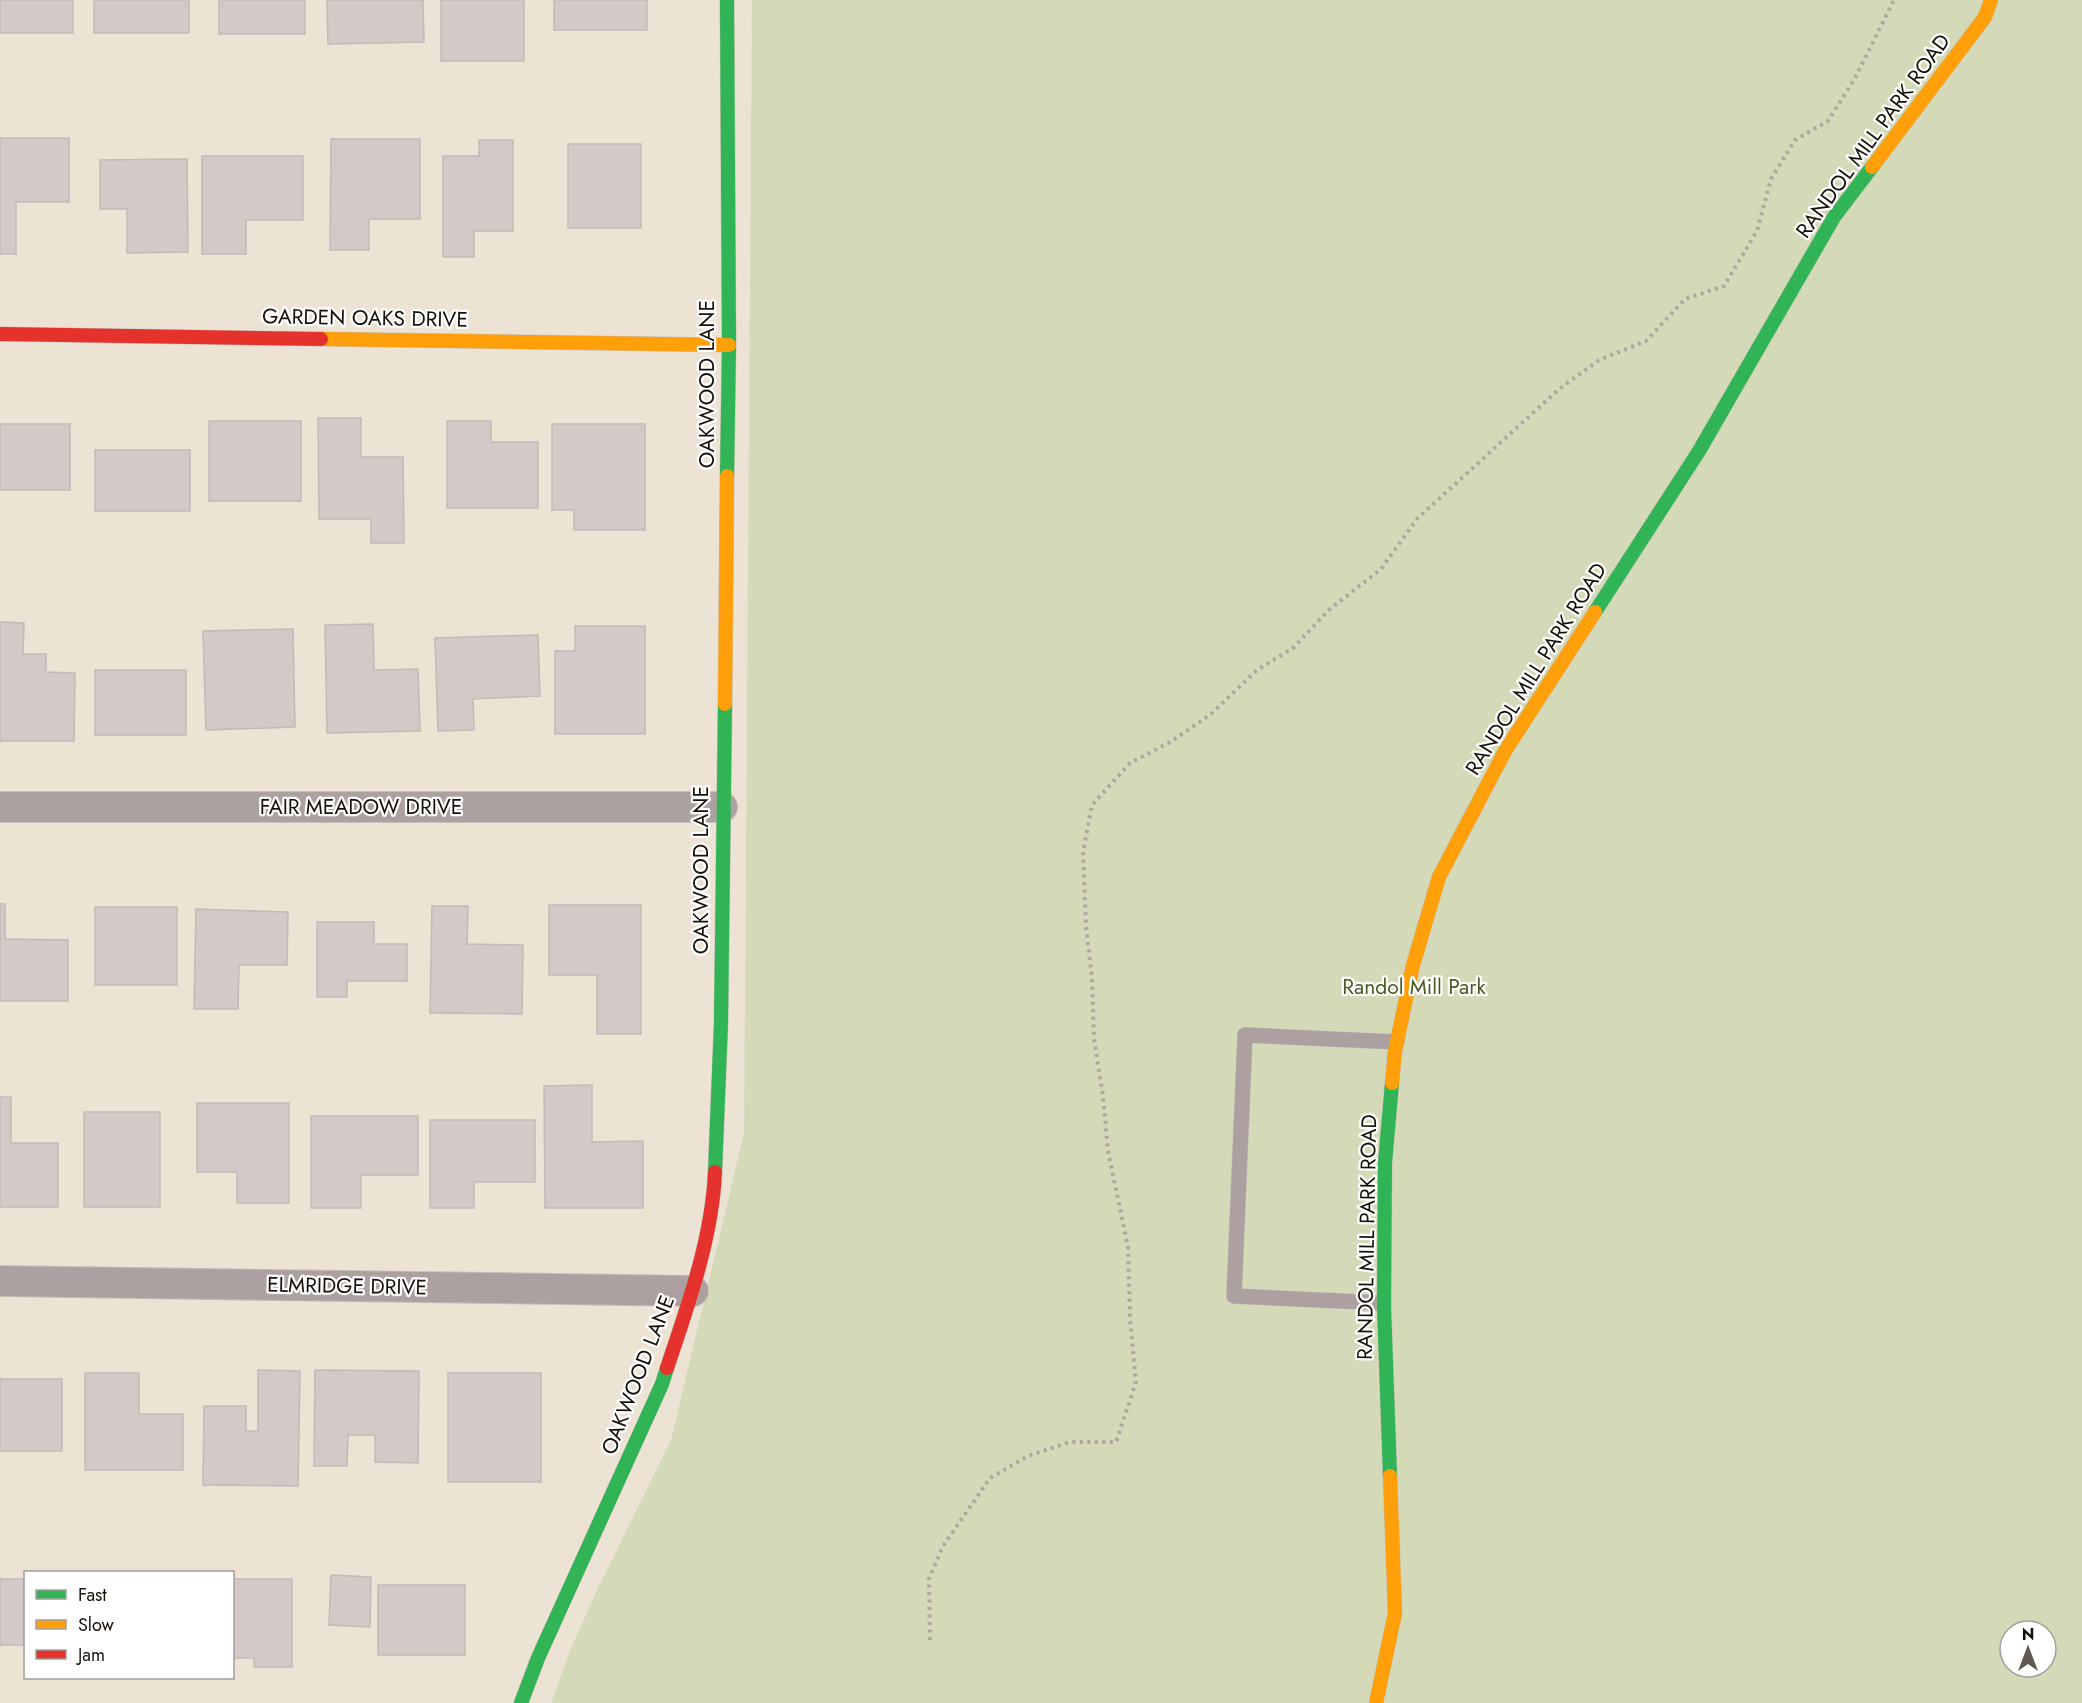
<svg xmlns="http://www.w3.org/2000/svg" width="2082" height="1703" font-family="Jost,sans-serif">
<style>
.green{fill:#d4dab7;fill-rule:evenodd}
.building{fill:#d3cac7;stroke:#c3b9b6;stroke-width:1.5}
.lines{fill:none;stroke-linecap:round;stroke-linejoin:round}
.lane-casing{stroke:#c8c0b6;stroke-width:16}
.street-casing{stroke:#c8c0b6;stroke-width:32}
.fast-casing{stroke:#c8c0b6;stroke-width:15}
.slow-casing{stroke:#c8c0b6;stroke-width:15}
.jam-casing{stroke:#c8c0b6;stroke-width:15}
.path{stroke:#afa5a1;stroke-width:4;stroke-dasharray:3 4.5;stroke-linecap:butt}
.lane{stroke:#ada0a1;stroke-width:15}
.street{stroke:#ada0a1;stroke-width:30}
.fast{stroke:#30b455;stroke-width:14}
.slow{stroke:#ff9f0a;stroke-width:14}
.jam{stroke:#e5322d;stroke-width:14}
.labels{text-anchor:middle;stroke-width:4.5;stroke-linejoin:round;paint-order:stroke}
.street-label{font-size:21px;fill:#161008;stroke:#fff}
.park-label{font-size:21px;fill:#485a20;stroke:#fff}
</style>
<rect width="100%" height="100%" fill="#ece3d5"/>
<!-- green -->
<path class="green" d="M752 0H2082V1703H551L571 1648 598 1588 671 1440 744 1133ZM2010 1631H2046V1667H2010Z"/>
<!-- building -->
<g class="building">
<rect x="0" y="0" width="73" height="33"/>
<rect x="94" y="0" width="95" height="33"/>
<rect x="219" y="0" width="86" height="34"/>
<path d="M327 0H423L424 42 328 44Z"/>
<rect x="441" y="0" width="83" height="61"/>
<rect x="554" y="0" width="93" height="30"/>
<path d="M0 138H69V202H16V254H0Z"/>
<path d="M331 139H420V219H369V250H330Z"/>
<path d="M479 140H513V231H474V257H443V156H479Z"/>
<rect x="568" y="144" width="73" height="84"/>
<path d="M202 156H303V220H246V254H202Z"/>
<path d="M187 159 188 252 127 253V209H100V160Z"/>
<path d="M318 418H361V457H403L404 543H371V519H319Z"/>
<rect x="209" y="421" width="92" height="80"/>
<path d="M447 421H491V442H538V508H447Z"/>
<rect x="0" y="424" width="70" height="66"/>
<path d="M552 424H645V530H574V510H552Z"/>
<rect x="95" y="450" width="95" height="61"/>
<path d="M0 622 24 623 23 654H46V672L75 673 74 741H0Z"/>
<path d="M373 624 374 670 418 669 420 731 327 733 325 625Z"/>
<path d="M575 626H645V734H555V651H575Z"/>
<path d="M293 629 295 727 206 730 203 631Z"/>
<path d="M538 635 540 696 473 699 474 730 438 731 435 638Z"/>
<rect x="95" y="670" width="91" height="65"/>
<path d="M0 904H5V939L68 940V1001H0Z"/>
<path d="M549 905H641V1034H597V975H549Z"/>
<path d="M432 906H468L467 944 523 945 522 1014 430 1013Z"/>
<rect x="95" y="907" width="82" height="78"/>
<path d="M196 909 288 912 287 965H239L238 1009H194Z"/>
<path d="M317 922H374V944H407V981H347V997H317Z"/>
<path d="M592 1085V1142L643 1141V1208H545L544 1086Z"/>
<path d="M0 1097H11V1143H58V1207H0Z"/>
<path d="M197 1103H289V1203H237V1172H197Z"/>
<rect x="84" y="1112" width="76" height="95"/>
<path d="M311 1116H418V1175H361V1208H311Z"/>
<path d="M430 1120H535V1182H474V1208H430Z"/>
<path d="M258 1370 300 1371 298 1486 203 1485 204 1406H246V1431H258Z"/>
<path d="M315 1370 419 1371 418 1463 375 1462V1435H348L347 1466H314Z"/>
<path d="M85 1373H139V1414H183V1470H85Z"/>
<rect x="448" y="1373" width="93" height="109"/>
<rect x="0" y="1379" width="62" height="72"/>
<path d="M331 1575 371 1577 370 1627 329 1625Z"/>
<rect x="0" y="1579" width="26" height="66"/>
<path d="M232 1579H292V1667H254V1658H232Z"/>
<rect x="378" y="1585" width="87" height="70"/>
</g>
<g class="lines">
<!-- lane casing -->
<g class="lane-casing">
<path id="lane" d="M1384 1303 1234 1296 1245 1035 1397 1042"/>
</g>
<!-- street casing -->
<g class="street-casing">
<g id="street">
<path d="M0 807H722"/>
<path d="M0 1281 693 1291"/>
</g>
</g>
<!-- fast casing -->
<g class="fast-casing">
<g id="fast">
<path d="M727 0 729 345 727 476"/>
<path d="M1595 612 1699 451 1834 217 1872 167"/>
<path d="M715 1172 721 1023 725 704"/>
<path d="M1390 1476 1384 1306 1385 1163 1392 1083"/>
<path d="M521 1703 538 1658 662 1384 667 1368"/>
</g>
</g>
<!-- slow casing -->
<g class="slow-casing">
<g id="slow">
<path d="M1872 167 1985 17 1991 0"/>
<path d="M321 339 729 345"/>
<path d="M725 704 727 476"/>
<path d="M1392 1083 1395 1051 1413 965 1439 877 1505 751 1595 612"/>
<path d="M1376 1703 1395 1613 1390 1476"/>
</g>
</g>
<!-- jam casing -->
<g class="jam-casing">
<g id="jam">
<path d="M0 334 321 339"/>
<path d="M667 1368C688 1305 712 1239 715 1172"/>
</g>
</g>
<!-- path -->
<path class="path" d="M930 1640 929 1579 943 1546 990 1478 1028 1456 1070 1442H1116L1136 1382 1130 1319 1128 1247 1108 1151 1103 1096 1094 1039 1092 978 1086 926 1083 852 1092 805 1130 763 1172 741 1211 714 1257 670 1293 648 1329 610 1381 569 1417 519 1558 390 1599 360 1646 341 1685 299 1724 286 1757 231 1771 179 1795 140 1828 121 1854 80 1894 0"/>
<!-- lane -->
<use href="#lane" class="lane"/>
<!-- street -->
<use href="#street" class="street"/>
<!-- fast -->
<use href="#fast" class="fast"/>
<!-- slow -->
<use href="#slow" class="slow"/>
<!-- jam -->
<use href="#jam" class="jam"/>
</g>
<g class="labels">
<!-- street labels -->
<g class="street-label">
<text transform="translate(1873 136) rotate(-54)" y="7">RANDOL MILL PARK ROAD</text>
<text transform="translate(365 318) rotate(1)" y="7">GARDEN OAKS DRIVE</text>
<text transform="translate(707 384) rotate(-90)" y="7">OAKWOOD LANE</text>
<text transform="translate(1536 669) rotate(-58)" y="7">RANDOL MILL PARK ROAD</text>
<text x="361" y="814">FAIR MEADOW DRIVE</text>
<text transform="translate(701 870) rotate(-90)" y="7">OAKWOOD LANE</text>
<text transform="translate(1367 1237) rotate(-89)" y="7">RANDOL MILL PARK ROAD</text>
<text transform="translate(347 1286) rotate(1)" y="7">ELMRIDGE DRIVE</text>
<text transform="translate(638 1375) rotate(-69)" y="7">OAKWOOD LANE</text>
</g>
<!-- park labels -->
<g class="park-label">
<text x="1414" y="994">Randol Mill Park</text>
</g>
</g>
<!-- legend -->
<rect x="24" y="1571" width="210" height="108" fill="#ffffff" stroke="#a29f9c" stroke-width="1.5"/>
<rect x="36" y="1590" width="30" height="9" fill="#30b455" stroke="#a29f9c" stroke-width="1.5"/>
<text x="78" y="1601" font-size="18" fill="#161008">Fast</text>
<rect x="36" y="1620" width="30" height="9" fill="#ff9f0a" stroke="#a29f9c" stroke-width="1.5"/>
<text x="78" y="1631" font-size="18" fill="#161008">Slow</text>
<rect x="36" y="1650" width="30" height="9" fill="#e5322d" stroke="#a29f9c" stroke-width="1.5"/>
<text x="78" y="1661" font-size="18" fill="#161008">Jam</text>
<!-- north arrow -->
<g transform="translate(2028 1649)"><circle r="28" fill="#ffffff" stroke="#a29f9c" stroke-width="1.5"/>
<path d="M0-4.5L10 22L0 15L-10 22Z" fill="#615a50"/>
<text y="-9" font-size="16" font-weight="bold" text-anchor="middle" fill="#161008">N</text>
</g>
</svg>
